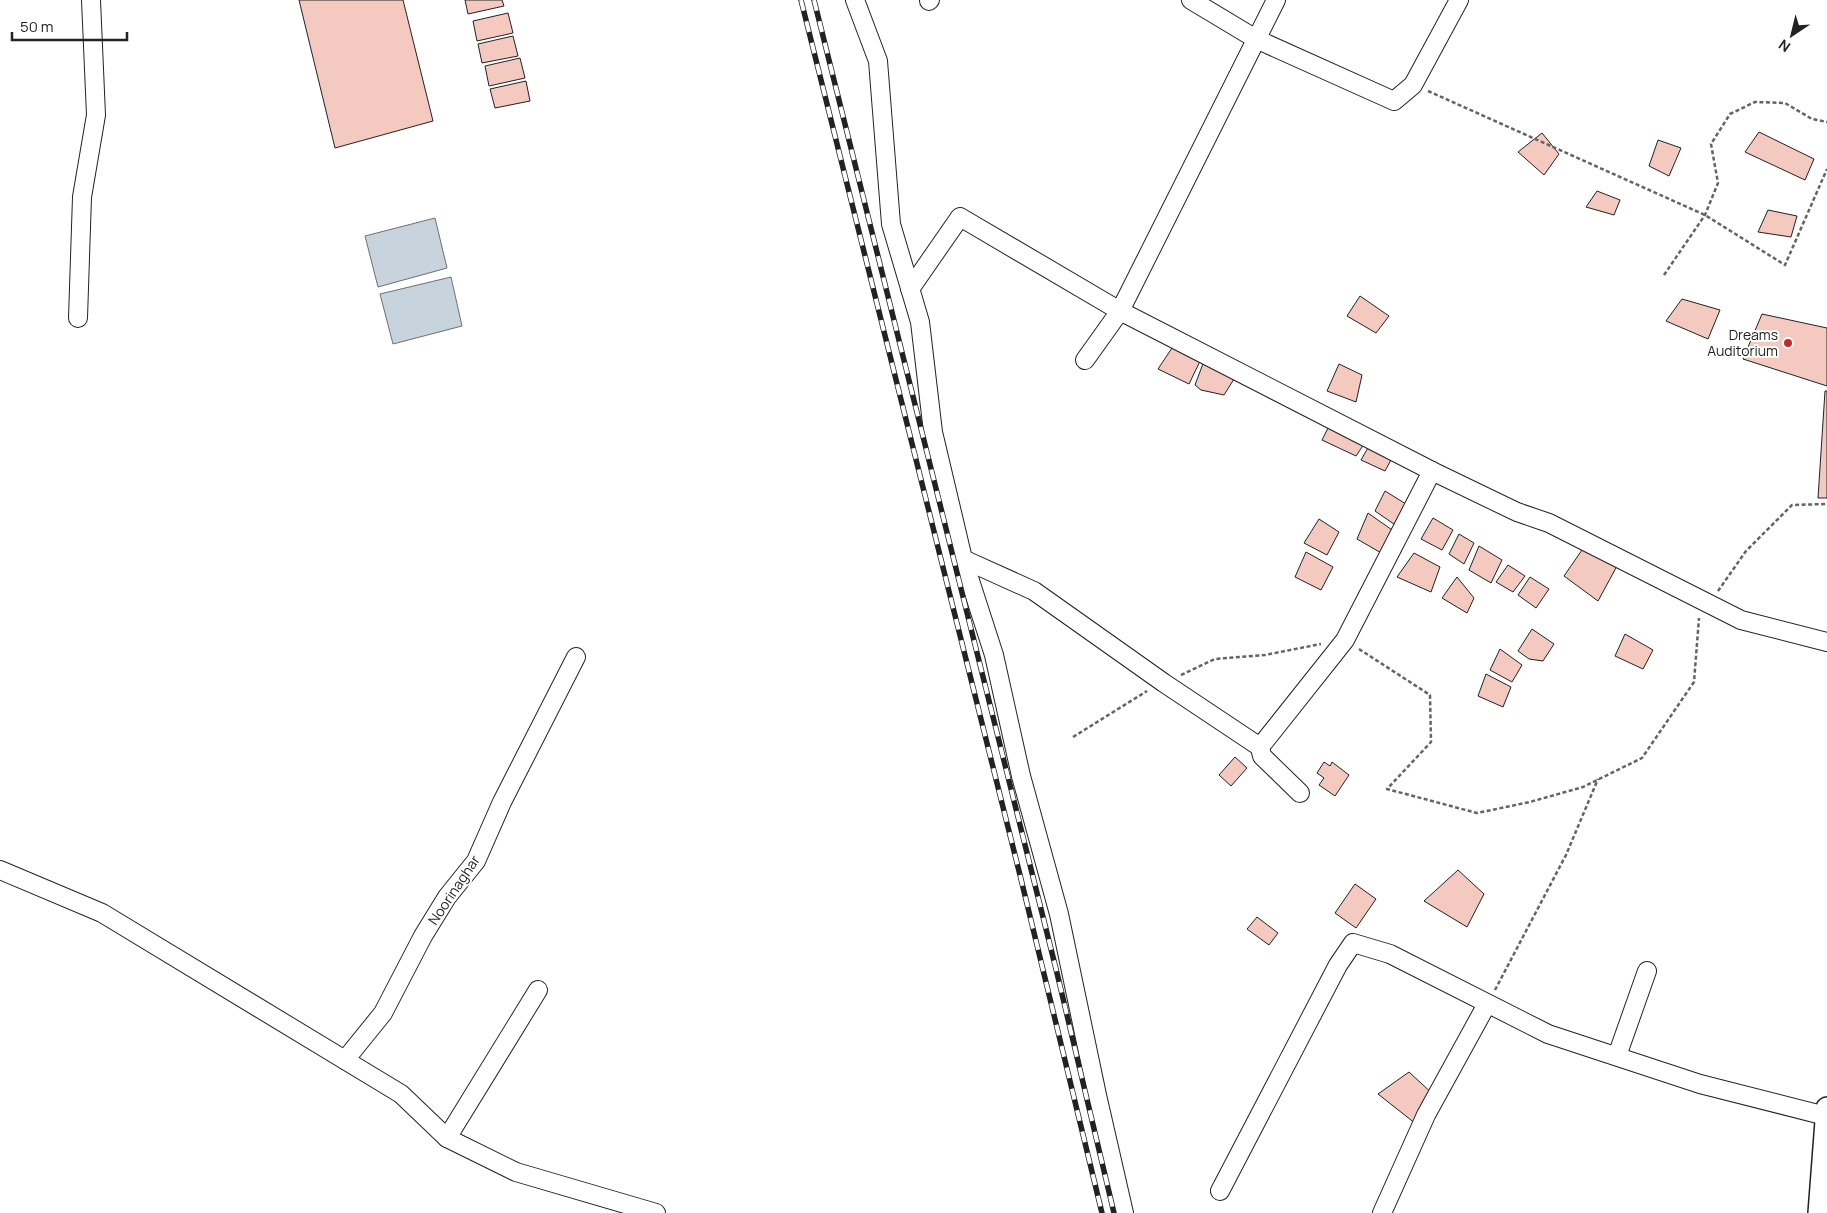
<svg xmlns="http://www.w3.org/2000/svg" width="1827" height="1213" font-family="Manrope,sans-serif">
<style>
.water{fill:#c7d3dd;stroke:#6f6f6f}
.building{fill:#f3c9c0;stroke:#222}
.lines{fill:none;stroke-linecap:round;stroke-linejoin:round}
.minor-casing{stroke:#222;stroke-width:20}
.major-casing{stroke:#222;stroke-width:24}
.path{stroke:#646464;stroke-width:2.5;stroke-dasharray:4 2.5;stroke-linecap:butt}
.minor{stroke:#fff;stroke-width:18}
.major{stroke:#fff;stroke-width:21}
.rail-casing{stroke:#222;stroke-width:5.5}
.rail{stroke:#fff;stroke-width:4;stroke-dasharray:11;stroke-linecap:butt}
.poi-dot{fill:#c62828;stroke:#fff;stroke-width:2}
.labels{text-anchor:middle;stroke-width:4;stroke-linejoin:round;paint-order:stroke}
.poi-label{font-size:14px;fill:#222;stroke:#fff;text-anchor:end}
.street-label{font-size:14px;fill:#222;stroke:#fff}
</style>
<rect width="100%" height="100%" fill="#fff"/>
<!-- water -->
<g class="water">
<path d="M435 218 447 268 378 287 365 236Z"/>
<path d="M451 277 462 326 393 344 380 294Z"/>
</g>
<!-- building -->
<g class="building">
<path d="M299 0H403L433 121 335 148Z"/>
<path d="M465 0H502L504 6 468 14Z"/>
<path d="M508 13 513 33 477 41 473 21Z"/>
<path d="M513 36 518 56 482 63 478 44Z"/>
<path d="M520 58 525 78 489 86 485 66Z"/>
<path d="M526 81 530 101 495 108 490 89Z"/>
<path d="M1759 132 1814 159 1805 180 1745 152Z"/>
<path d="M1542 133 1559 154 1544 175 1518 152Z"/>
<path d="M1658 140 1681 148 1669 176 1649 166Z"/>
<path d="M1597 191 1620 200 1614 215 1586 207Z"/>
<path d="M1768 210 1797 216 1791 237 1758 232Z"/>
<path d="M1360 296 1389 316 1376 333 1347 316Z"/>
<path d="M1682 299 1720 310 1708 339 1666 321Z"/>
<path d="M1762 314 1827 328V386L1743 359Z"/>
<path d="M1174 345 1203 355 1189 384 1158 369Z"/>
<path d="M1204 361 1234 379 1224 395 1201 390 1195 385Z"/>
<path d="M1339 364 1362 375 1356 402 1327 391Z"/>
<path d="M1825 391H1827V498H1818Z"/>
<path d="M1332 420 1366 441 1356 456 1322 440Z"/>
<path d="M1369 446 1392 458 1385 471 1361 460Z"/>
<path d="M1385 491 1414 509 1404 531 1375 511Z"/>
<path d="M1368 513 1395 532 1383 554 1357 539Z"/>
<path d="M1433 518 1453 530 1442 550 1421 539Z"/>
<path d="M1319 519 1339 532 1327 555 1304 543Z"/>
<path d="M1459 534 1474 543 1464 564 1449 554Z"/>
<path d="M1479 546 1502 560 1491 583 1469 570Z"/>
<path d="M1582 550 1617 566 1598 601 1564 576Z"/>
<path d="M1306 552 1333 567 1321 590 1295 577Z"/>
<path d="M1414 553 1440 567 1431 592 1397 577Z"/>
<path d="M1508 565 1525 576 1513 592 1496 582Z"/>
<path d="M1457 577 1474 598 1467 613 1442 598Z"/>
<path d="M1530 577 1549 589 1536 608 1518 595Z"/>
<path d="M1532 629 1554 644 1543 661 1529 659 1518 651Z"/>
<path d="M1625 634 1653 650 1643 669 1615 656Z"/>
<path d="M1500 649 1522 665 1512 682 1490 670Z"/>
<path d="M1486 674 1511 687 1503 707 1478 696Z"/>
<path d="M1235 757 1247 768 1231 786 1219 775Z"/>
<path d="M1324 762 1330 766 1332 762 1349 775 1335 796 1319 785 1324 778 1317 773Z"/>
<path d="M1458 870 1484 894 1467 927 1424 901Z"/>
<path d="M1355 884 1376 899 1356 928 1335 913Z"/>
<path d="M1257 917 1278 933 1269 945 1247 929Z"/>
<path d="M1409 1072 1435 1096 1416 1124 1378 1094Z"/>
</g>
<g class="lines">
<!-- minor casing -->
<g class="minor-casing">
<g id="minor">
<path d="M855 0 878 61 891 224 920 322 933 432 963 559 994 655 1021 776 1059 914 1097 1095 1124 1213"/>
<path d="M1191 0 1256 39 1394 101 1413 85 1459 0"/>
<path d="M929 1 930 0"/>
<path d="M910 289 960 217 1120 311 1432 471 1517 512 1549 523 1741 620 1827 642"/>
<path d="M78 318 82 197 96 115 91 0"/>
<path d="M1085 360 1120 311 1276 0"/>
<path d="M963 559 1034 591 1164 683 1260 747 1262 756 1300 793"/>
<path d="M1260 747 1345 640 1432 471"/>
<path d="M0 870 102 913 401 1094 447 1138 516 1172 656 1213"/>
<path d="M1617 1056 1647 971"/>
<path d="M345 1060 383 1013 423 936 447 897 476 861 502 802 576 657"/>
<path d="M447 1138 538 990"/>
<path d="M1220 1191 1338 965 1353 943 1390 954 1548 1034 1700 1084 1826 1116"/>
<path d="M1382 1213 1426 1115 1487 1004"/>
</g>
</g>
<!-- major casing -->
<g class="major-casing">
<path id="major" d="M1819 1213 1827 1108"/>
</g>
<!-- path -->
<g class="path">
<path d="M1428 91 1705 215 1785 265 1827 169"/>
<path d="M1664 275 1705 215 1718 183 1711 144 1730 114 1755 102 1785 103 1812 119 1827 122"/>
<path d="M1718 591 1746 551 1792 505 1827 504"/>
<path d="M1359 649 1430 695 1431 742 1387 789 1477 813 1530 802 1583 787 1642 758 1694 682 1699 618"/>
<path d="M1181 675 1215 659 1265 655 1321 644"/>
<path d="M1073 737 1147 691"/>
<path d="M1495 990 1566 855 1598 779"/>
</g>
<!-- minor -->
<use href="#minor" class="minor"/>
<!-- major -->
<use href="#major" class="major"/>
<!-- rail casing -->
<g class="rail-casing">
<g id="rail">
<path d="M801 0 1020 875 1102 1213"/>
<path d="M814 0 1057 973 1114 1213"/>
</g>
</g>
<!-- rail -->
<use href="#rail" class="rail"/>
</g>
<!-- markers -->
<circle class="poi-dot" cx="1788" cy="343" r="5"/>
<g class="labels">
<!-- poi labels -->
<g class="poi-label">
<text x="1778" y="340">Dreams<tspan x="1778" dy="16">Auditorium</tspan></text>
</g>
<!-- street labels -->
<g class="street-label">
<text transform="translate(454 890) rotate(-56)" y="5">Noorinaghar</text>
</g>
</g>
<!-- north arrow -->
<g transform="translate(1792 35) rotate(215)" stroke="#ffffff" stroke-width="4" paint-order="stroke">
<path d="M0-4L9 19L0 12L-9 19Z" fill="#222222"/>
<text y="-8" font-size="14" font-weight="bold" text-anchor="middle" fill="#222222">N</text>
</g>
<!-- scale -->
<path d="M12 32v8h115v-8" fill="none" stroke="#222222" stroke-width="2.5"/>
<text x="20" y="32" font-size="15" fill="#222222" stroke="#ffffff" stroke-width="4" paint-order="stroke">50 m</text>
</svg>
